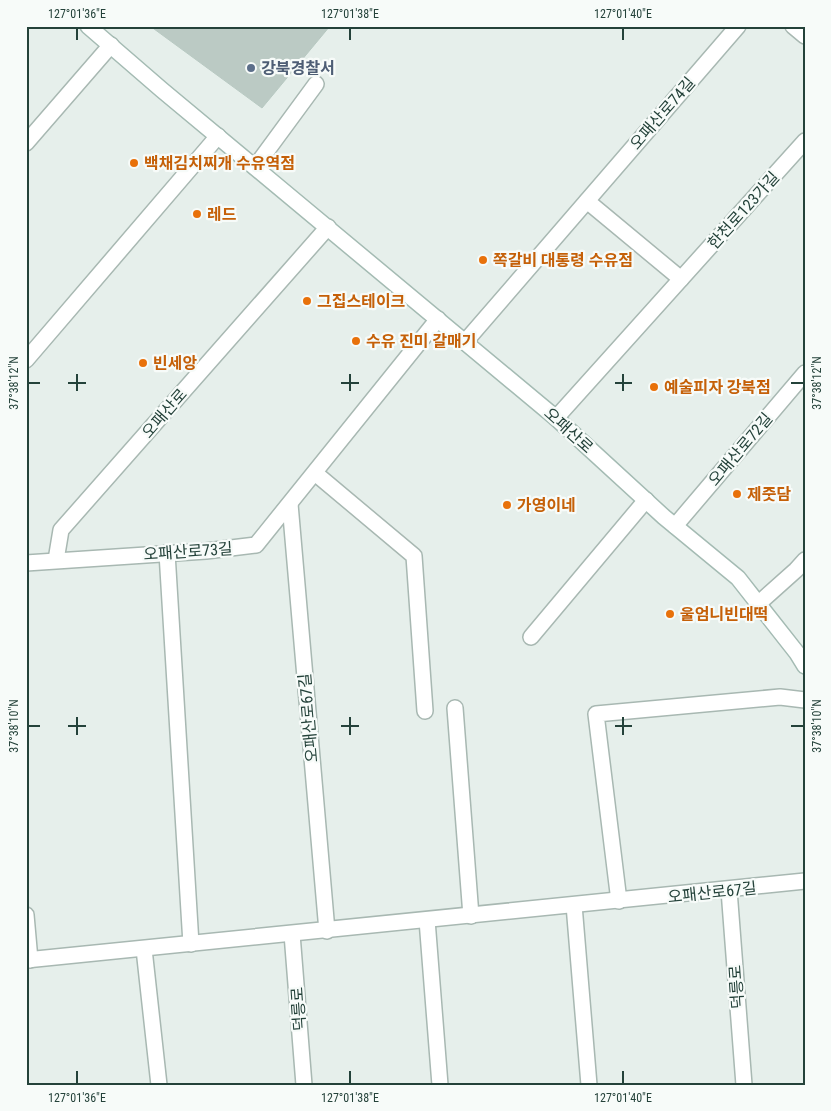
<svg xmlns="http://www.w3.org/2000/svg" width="831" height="1111" font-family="'Roboto Condensed','Noto Sans KR',sans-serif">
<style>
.building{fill:#bbcac4;stroke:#b8c9c2}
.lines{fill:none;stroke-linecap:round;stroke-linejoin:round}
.lane-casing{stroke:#a8b8b2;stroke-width:18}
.street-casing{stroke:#a8b8b2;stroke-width:18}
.secondary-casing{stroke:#a4bbb3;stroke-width:18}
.lane{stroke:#fff;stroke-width:15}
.street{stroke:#fff;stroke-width:15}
.secondary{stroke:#fff;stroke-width:15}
.ticks{fill:none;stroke:#24423a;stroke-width:2}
.service-dot{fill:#5c6f8a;stroke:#f7fbf9;stroke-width:2}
.food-dot{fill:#e8710a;stroke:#f7fbf9;stroke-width:2}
.labels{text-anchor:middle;stroke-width:4.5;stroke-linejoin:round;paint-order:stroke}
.service-label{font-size:16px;font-weight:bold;fill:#4e5e75;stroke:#f7fbf9;text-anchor:start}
.street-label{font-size:16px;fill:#24423a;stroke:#f7fbf9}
.food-label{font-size:16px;font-weight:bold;fill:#c56008;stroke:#f7fbf9;text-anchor:start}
.neatline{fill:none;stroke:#24423a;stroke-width:2}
.ticks-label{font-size:12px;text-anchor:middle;fill:#24423a}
</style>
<rect width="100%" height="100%" fill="#e6efeb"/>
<!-- building -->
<path class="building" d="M150 26H330L262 108Z"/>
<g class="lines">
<!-- lane casing -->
<g class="lane-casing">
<path id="lane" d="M255 167 316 84"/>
</g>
<!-- street casing -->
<g class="street-casing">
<g id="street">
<path d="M793 26 805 36"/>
<path d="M26 143 111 45"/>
<path d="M587 201 681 279"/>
<path d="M465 342 738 26"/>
<path d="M26 360 218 136"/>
<path d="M556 418 805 141"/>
<path d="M315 473 414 556 425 711"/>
<path d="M290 504 327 931"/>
<path d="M675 526 805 373"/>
<path d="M167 553 191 944"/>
<path d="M56 560 61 530 328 227"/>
<path d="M26 563 206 551 256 545 438 319"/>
<path d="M758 604 796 570 805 560"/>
<path d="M531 637 646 500"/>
<path d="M455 708 471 916"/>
<path d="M729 890 744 1085"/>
<path d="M619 901 596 714 780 697 805 700"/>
<path d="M574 905 589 1085"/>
<path d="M26 915 30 960"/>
<path d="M427 920 440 1085"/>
<path d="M292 934 304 1085"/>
<path d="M144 949 159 1085"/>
<path d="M26 960 805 881"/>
</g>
</g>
<!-- secondary casing -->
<g class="secondary-casing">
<path id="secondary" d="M88 26 162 90 556 418 664 517 738 578 797 653 805 666"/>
</g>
<!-- lane -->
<use href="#lane" class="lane"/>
<!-- street -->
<use href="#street" class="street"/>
<!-- secondary -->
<use href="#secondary" class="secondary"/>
</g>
<!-- ticks -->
<path class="ticks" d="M77 28V40M350 28V40M623 28V40M77 374V391M350 374V391M623 374V391M28 383H40M68 383H86M341 383H359M615 383H632M791 383H804M77 717V735M350 717V735M623 717V735M28 726H40M68 726H86M341 726H359M615 726H632M791 726H804M77 1071V1084M350 1071V1084M623 1071V1084"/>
<!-- markers -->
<circle class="service-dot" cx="251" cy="68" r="5"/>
<g class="food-dot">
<circle cx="134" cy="163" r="5"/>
<circle cx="197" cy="214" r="5"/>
<circle cx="483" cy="260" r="5"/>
<circle cx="307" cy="301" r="5"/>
<circle cx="356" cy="341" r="5"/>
<circle cx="143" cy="363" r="5"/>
<circle cx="654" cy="387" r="5"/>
<circle cx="737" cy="494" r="5"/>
<circle cx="507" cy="505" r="5"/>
<circle cx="670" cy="614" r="5"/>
</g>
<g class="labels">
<!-- service labels -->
<g class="service-label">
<text x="261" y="74">강북경찰서</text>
</g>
<!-- street labels -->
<g class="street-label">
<text transform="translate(662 113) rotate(-49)" y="6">오패산로74길</text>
<text transform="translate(743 210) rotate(-48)" y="6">한천로123가길</text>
<text transform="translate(164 413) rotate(-49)" y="6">오패산로</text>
<text transform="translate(569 430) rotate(42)" y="6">오패산로</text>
<text transform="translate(740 449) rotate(-50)" y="6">오패산로72길</text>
<text transform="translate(188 551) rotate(-4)" y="6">오패산로73길</text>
<text transform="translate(308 718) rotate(-95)" y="6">오패산로67길</text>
<text transform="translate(712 892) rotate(-6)" y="6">오패산로67길</text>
<text transform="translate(736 987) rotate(-94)" y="6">덕릉로</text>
<text transform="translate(298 1009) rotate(-94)" y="6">덕릉로</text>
</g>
<!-- food labels -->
<g class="food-label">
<text x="144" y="169">백채김치찌개 수유역점</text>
<text x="207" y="220">레드</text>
<text x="493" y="266">쪽갈비 대통령 수유점</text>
<text x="317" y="307">그집스테이크</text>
<text x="366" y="347">수유 진미 갈매기</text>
<text x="153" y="369">빈세앙</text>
<text x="664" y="393">예술피자 강북점</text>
<text x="747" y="500">제줏담</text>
<text x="517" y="511">가영이네</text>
<text x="680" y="620">울엄니빈대떡</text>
</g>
</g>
<!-- border -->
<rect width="831" height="1111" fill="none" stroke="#f7fbf9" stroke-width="55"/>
<rect x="28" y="28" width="776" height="1056" class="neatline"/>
<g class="ticks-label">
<text x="77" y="18">127°01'36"E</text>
<text x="350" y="18">127°01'38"E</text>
<text x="623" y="18">127°01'40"E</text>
<text transform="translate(14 383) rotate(-90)" y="4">37°38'12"N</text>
<text transform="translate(817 383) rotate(-90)" y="4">37°38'12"N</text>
<text transform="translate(14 726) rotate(-90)" y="4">37°38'10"N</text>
<text transform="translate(817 726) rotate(-90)" y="4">37°38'10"N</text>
<text x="77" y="1102">127°01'36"E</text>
<text x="350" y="1102">127°01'38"E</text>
<text x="623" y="1102">127°01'40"E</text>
</g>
</svg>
